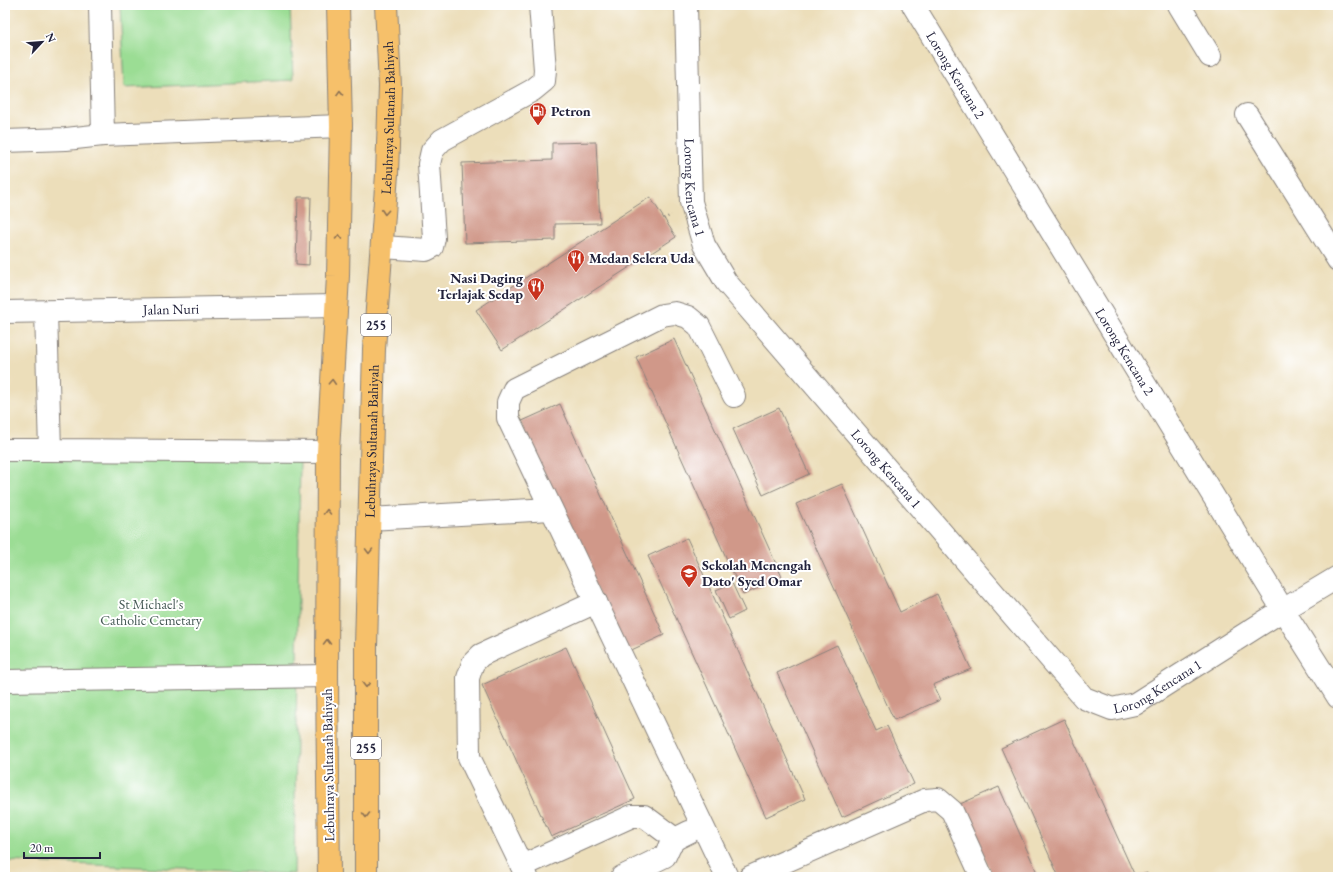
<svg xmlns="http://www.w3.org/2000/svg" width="1343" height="882" font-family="'EB Garamond',serif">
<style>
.green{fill:#9bdd94;stroke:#5e8068}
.building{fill:#d09889}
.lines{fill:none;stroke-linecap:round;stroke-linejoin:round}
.minor-casing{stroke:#87807a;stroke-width:24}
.major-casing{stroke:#87807a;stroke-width:24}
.path{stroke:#87807a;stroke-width:2.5;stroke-dasharray:1 3;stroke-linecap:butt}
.minor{stroke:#fff;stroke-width:22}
.major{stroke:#f6c06b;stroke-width:22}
.oneway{stroke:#8c7153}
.labels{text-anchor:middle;stroke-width:4;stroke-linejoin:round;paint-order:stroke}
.shield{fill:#fff;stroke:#646476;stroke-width:1}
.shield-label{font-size:13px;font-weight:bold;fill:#22223b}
.street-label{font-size:14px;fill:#22223b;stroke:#fff}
.poi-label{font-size:14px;font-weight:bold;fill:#22223b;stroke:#fff;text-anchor:start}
.park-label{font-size:14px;fill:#465a56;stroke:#fff}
</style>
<rect width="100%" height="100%" fill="#fff"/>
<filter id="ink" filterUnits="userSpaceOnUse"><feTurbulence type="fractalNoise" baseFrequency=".025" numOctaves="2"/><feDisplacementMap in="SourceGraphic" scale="8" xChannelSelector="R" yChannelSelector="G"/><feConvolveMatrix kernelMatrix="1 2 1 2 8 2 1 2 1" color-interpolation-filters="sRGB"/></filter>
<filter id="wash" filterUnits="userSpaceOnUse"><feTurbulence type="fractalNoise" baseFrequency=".012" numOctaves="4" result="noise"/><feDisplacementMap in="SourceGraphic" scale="16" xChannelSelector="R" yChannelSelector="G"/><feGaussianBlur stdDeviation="0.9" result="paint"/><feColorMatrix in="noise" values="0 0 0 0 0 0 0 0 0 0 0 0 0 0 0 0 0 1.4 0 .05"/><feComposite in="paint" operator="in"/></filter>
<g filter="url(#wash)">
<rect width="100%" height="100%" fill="#ecdeba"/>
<!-- green -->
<g class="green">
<path d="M120 5H290L293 80 124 88Z"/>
<path d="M5 455 300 458 294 874 5 861Z"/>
</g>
<g id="blocks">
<!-- building -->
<g class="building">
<path d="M596 142 600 223 555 224V240L465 243 462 163 552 160V143Z"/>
<path d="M298 197H311L309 265 296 264Z"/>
<path d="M650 197 676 237 502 350 476 310Z"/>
<path d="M674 339 782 577 743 595 636 357Z"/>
<path d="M560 404 664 635 625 653 520 422Z"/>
<path d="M779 408 809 474 763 495 733 429Z"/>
<path d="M842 484 900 612 937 594 971 669 933 685 940 700 894 720 796 504Z"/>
<path d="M687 538 805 799 766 817 648 556Z"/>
<path d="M732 583 745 611 729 619 716 590Z"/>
<path d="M837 645 876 731 887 726 914 784 842 817 777 673Z"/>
<path d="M566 647 635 799 551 837 482 685Z"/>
<path d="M1064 719 1135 876 1132 877H1059L1001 748Z"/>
<path d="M999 787 1039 877H993L960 804Z"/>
<path d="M1147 873 1149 877H1137Z"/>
</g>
</g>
</g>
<g filter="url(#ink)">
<use href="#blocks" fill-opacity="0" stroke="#87807a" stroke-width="1"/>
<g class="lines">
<!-- minor casing -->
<g class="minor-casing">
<g id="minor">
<path d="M100 5 103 135 341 126"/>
<path id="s1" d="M686 5 691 202 704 245 726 282 1084 698 1112 709 1135 704 1283 610 1338 577"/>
<path id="s2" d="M913 5 1283 610 1338 697"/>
<path d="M1179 5 1210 56"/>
<path d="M1247 115 1338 260"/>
<path d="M5 141 66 139 103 135"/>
<path d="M383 247 426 250 432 247 434 238 429 164 432 151 442 140 533 90 544 81 545 70 540 5"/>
<path id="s3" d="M5 312 336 306"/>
<path d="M46 312 50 450 328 452"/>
<path d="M5 450H50"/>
<path d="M369 519 551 509"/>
<path d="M5 681 327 676"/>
<path d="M522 866 632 816H644L675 839"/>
<path d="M527 877 469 757 468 678 473 663 481 655 596 602"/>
<path d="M622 877 665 856 670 845 675 839 689 832"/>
<path d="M727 877 508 418V402L514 389 662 315 675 313 688 317 699 326 734 396"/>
<path d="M750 877 925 800 938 799 952 811 982 877"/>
</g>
</g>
<!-- major casing -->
<g class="major-casing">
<g id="major">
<path d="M329 877 327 676 328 452 338 276 341 126 338 5"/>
<path id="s4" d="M366 877V646L374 349 387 174 390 86 386 5"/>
</g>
</g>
<!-- path -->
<path class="path" d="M664 219 671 215"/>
<!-- minor -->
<use href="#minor" class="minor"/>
<!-- major -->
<use href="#major" class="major"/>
</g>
<!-- one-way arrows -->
<defs><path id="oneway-chevron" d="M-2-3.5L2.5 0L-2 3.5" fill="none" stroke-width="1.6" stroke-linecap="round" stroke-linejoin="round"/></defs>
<g class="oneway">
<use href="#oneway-chevron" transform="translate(340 93) rotate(-92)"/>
<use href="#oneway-chevron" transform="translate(385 212) rotate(94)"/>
<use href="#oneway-chevron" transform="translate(339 237) rotate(-89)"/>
<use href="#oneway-chevron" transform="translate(332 382) rotate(-87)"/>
<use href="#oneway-chevron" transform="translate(327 512) rotate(-90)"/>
<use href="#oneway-chevron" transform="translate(369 551) rotate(91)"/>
<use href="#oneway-chevron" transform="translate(327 642) rotate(-90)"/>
<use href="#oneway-chevron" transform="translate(366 685) rotate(90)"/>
<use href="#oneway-chevron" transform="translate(366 815) rotate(90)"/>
</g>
</g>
<!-- icons -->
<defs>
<g id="fuel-pin" transform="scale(0.9)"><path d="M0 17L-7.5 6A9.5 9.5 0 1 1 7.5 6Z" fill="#c8321e" stroke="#fff"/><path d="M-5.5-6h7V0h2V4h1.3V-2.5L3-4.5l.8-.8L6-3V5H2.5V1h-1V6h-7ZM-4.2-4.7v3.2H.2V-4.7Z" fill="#fff"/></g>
<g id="restaurant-pin" transform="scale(0.9)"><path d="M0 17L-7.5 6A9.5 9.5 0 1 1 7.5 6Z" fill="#c8321e" stroke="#fff"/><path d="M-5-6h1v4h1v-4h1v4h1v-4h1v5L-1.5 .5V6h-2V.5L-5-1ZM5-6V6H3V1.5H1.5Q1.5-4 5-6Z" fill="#fff"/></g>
<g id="school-pin" transform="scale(0.9)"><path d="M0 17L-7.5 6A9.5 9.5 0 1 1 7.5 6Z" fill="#c8321e" stroke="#fff"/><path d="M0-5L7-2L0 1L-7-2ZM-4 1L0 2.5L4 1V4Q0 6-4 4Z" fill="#fff"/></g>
</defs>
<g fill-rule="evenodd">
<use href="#fuel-pin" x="538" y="111"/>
<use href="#restaurant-pin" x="576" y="258"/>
<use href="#restaurant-pin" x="536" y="286"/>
<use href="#school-pin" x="689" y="573"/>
</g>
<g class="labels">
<!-- shield labels -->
<g class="shield">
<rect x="361" y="314" width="30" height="22" rx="3"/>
<rect x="351" y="737" width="30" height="22" rx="3"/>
</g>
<g class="shield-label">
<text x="376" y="330">255</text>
<text x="366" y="753">255</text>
</g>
<!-- street labels -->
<g class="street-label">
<text dy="5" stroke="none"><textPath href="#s2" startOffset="82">Lorong Kencana 2</textPath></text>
<text dy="5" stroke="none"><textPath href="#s4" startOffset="760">Lebuhraya Sultanah Bahiyah</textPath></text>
<text dy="5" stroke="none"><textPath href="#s1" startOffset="183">Lorong Kencana 1</textPath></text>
<text dy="5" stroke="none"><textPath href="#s3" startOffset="166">Jalan Nuri</textPath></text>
<text dy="5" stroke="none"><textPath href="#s2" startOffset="406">Lorong Kencana 2</textPath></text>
<text dy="5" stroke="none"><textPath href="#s4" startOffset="436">Lebuhraya Sultanah Bahiyah</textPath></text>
<text dy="5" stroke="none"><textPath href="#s1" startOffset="531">Lorong Kencana 1</textPath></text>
<text dy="5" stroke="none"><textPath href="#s1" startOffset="915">Lorong Kencana 1</textPath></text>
<text transform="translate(328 765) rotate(-91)" y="5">Lebuhraya Sultanah Bahiyah</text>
</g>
<!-- poi labels -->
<g class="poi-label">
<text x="551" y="116">Petron</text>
<text x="589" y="263">Medan Selera Uda</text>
<text x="523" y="283" text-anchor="end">Nasi Daging<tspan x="523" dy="16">Terlajak Sedap</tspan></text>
<text x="702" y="570">Sekolah Menengah<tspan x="702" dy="16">Dato' Syed Omar</tspan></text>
</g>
<!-- park labels -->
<g class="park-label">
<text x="151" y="609">St Michael's<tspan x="151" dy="16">Catholic Cemetary</tspan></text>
</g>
</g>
<!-- margin -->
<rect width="1343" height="882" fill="none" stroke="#fff" stroke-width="20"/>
<!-- north arrow -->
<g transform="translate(42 42) rotate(64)" stroke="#ffffff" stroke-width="3" paint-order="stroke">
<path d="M0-3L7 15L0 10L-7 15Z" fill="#22223b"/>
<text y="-6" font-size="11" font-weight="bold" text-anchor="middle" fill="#22223b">N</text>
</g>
<!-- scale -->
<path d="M24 852v6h76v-6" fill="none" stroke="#22223b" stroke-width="2"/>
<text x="30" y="852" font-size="12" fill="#22223b" stroke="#ffffff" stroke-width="3" paint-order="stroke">20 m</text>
</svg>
